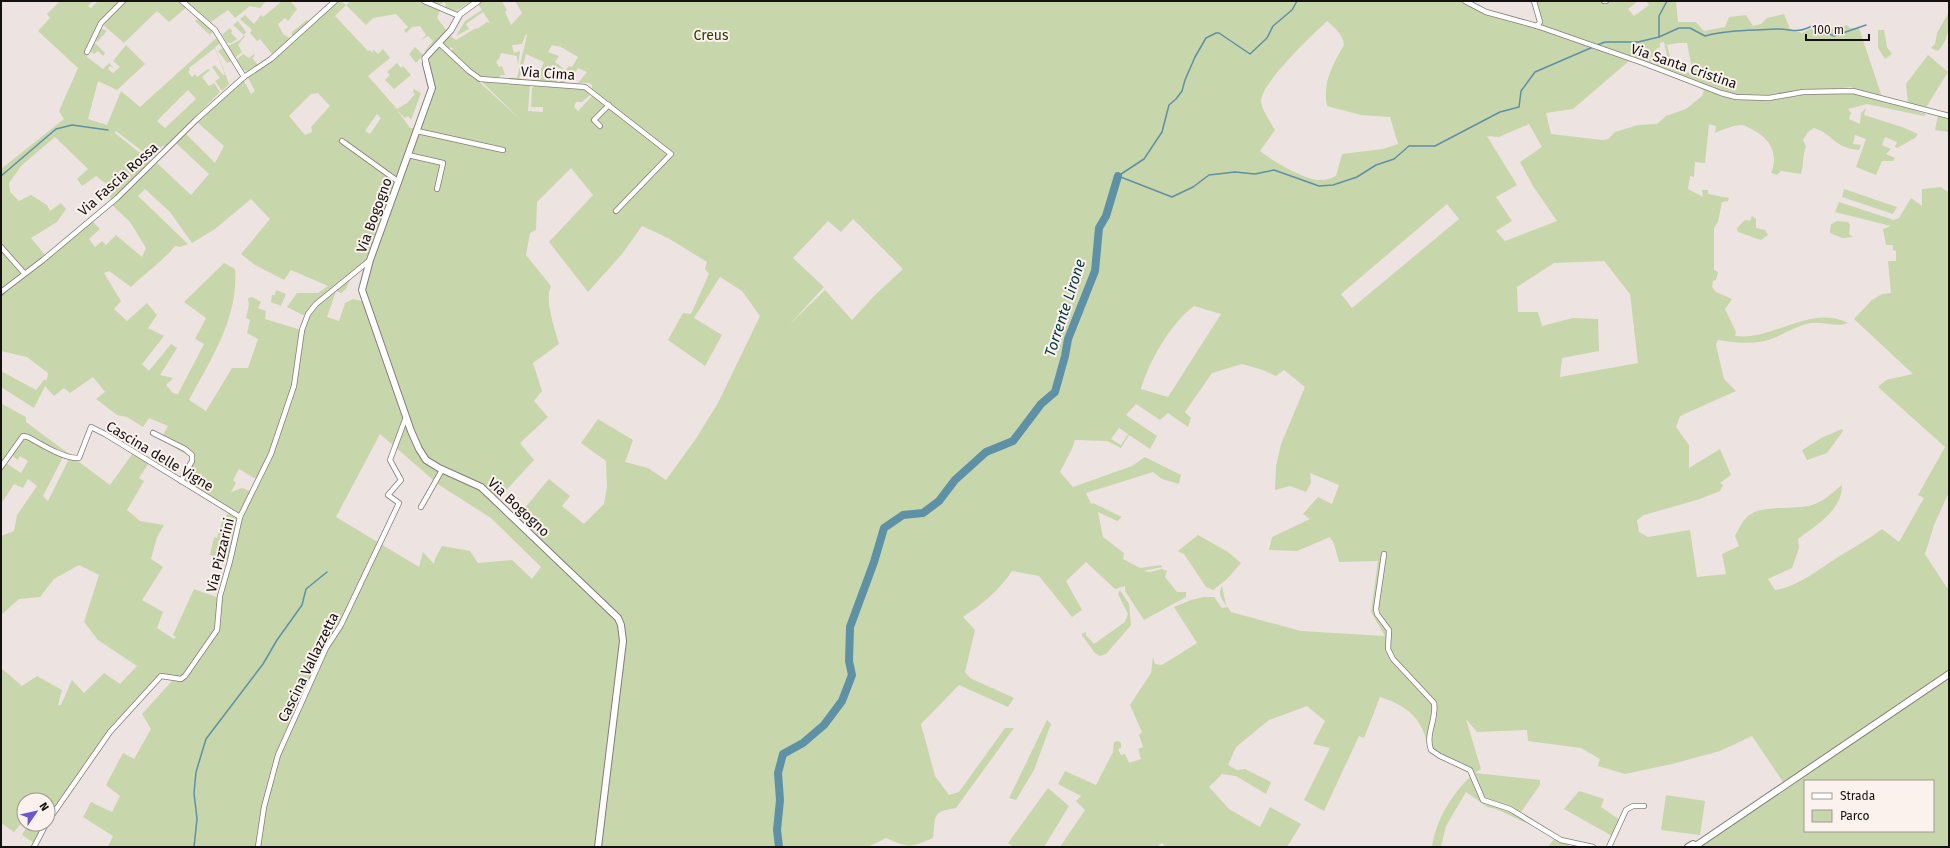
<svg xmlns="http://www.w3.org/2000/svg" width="1950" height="848" font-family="'Fira Sans',sans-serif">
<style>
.green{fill:#c8d6ab;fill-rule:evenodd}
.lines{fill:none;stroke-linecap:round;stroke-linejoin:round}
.stream{stroke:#5e90a6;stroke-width:1.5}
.river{stroke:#5e90a6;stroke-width:8}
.minor-casing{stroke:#847c79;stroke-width:6}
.tertiary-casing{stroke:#847c79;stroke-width:7}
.secondary-casing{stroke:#847c79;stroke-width:8}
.minor{stroke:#fff;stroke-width:4.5}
.tertiary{stroke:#fff;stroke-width:5.5}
.secondary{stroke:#fff;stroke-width:6}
.labels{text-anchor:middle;stroke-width:4;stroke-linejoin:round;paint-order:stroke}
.park-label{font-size:14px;fill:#2d3a05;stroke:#fbf2ee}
.street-label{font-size:14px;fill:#141110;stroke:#fbf2ee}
.water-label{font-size:15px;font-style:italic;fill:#063646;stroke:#fbf2ee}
</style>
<rect width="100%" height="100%" fill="#ede4e1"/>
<!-- green -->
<g class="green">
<path d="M60 1H93L88 6 91 8 98 1H179L188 6 169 22 157 11 124 43 101 23 86 53 87 57 103 69 109 63 114 68 110 66 108 69 113 73 120 67 113 61 126 45 145 64 117 90 98 81 88 119 107 125 121 91 140 107 213 41 210 35 195 21 200 18 205 22 203 15 186 1H266L260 8 250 6 235 18 228 10 211 22 204 16 206 24 214 32 210 34 213 41 217 37 221 43 215 47 229 84 222 91 215 81 220 78 212 67 215 65 223 75H225L215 48 189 68 190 70 188 72 192 77 195 74 197 77 208 69 210 70 202 77 209 86 214 83 220 92 165 147 162 146 151 158 116 131 115 133 151 162 116 197 111 200 110 197 113 189 96 176 82 186 77 179 88 169 55 137 22 165 9 183 10 192 19 201 31 195 47 205 50 211 61 203 66 209 57 222 31 238 45 255 28 268 23 270 1 246V169L64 119 59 111 78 68 38 31 50 18 47 14ZM188 90 196 99 165 128 157 121Z"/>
<path d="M282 1H290L297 9 288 21 285 18 278 24 283 34 291 39 272 54 260 39 257 41 250 33 252 30 240 19 245 15 254 24 261 15 263 17Z"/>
<path d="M337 1H341L346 5 351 1H418L440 10 437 18 447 31 425 53V51L433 41 428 36 421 40 426 35 420 26 412 27 406 33 404 30 408 27 396 14 373 18 366 25 346 5 335 16 368 51 370 50 373 53V49L378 54 383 49 390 58 368 76 397 109 407 103 415 94 413 92 414 89 421 93 411 120 408 116 405 118 397 110 410 128H414L369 253 366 257 367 260 307 313 303 315 287 307 297 293H318L328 286 291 270 284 280 255 265 241 254 270 219 251 199 215 229 192 243 170 212 145 189 138 196 188 244 180 247 175 246C162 262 145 273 131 287L109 271 104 273 121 301 114 309 127 321 147 303 157 315 148 328 164 336 142 364 149 371 171 344 177 348 160 375 173 378 166 385 173 393 178 394 204 344 195 339 206 318 184 302 224 263 235 269C239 317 211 359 189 400L206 411 232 368H248L258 339 247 333 250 320 246 318 249 305 248 298 252 297 261 302 258 308 266 311 265 319 301 330 294 382 270 453 258 478H254L239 469 233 480 236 483 231 492 242 488 250 491 239 514 183 481 192 458 150 433 152 429 163 435 168 426 149 418 143 427 127 417 117 415 96 399 105 392 93 377 70 393 64 388 54 396 45 386 34 408 1 387V371L36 390 44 380H47L48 373 27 357 1 351V294L91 220 100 229 89 239 95 247 102 241 106 245 116 235 142 257 146 248 130 222 111 204 157 163 191 195 209 174 176 143 186 134 215 163 224 146 197 122 244 81 251 94 255 91 248 78 277 55ZM318 93 330 106 311 127 312 132 305 135 289 116 311 94ZM377 114 381 118 370 134 365 131Z"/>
<path d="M430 1H472L456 11 445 8 446 5 444 2 440 5Z"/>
<path d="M482 1H502L507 10 505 12 511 25 522 13 515 1H1462L1473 7 1537 27 1629 61 1573 109 1546 113 1551 134 1602 140 1608 139 1615 132 1638 125 1657 124 1666 116 1686 109 1702 96 1704 91 1693 83V80L1672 72V69L1670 72 1539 26 1535 1H1638L1628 9 1634 16 1649 5 1646 1H1676L1678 22H1696L1704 31 1725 27 1729 17 1746 15 1753 26 1761 24 1767 18 1784 14 1790 29 1802 33 1820 24 1834 29 1847 25 1850 28H1859L1882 97 1854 90 1851 87 1812 91H1853L1926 114 1924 116 1867 104 1848 109 1851 113 1849 119 1860 124 1861 113 1866 108 1864 115 1902 127 1918 134 1915 138 1897 148 1895 147 1897 142 1885 137 1882 145 1891 149 1886 154 1895 158 1893 161H1882L1876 175 1856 167 1866 139 1855 135 1853 144 1861 145 1859 150C1834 148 1833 134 1814 128L1808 132 1803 140 1806 147C1802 156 1804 165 1801 174L1781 171 1777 175 1771 173C1779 155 1770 138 1753 130 1749 128 1745 125 1741 125 1731 126 1724 129 1715 133L1716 126 1709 124 1705 163 1695 162 1694 177 1690 176 1688 189 1703 197 1702 190H1708V194L1729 198 1728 201 1722 202 1718 222 1714 228V270L1718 272 1716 280 1713 281 1712 287 1716 292 1732 299 1725 309 1736 332 1735 336C1773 341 1811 304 1848 323 1837 328 1823 321 1811 323 1798 325 1786 333 1774 338 1757 345 1736 343 1718 340L1716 345 1724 379 1736 391 1680 416 1676 427 1689 445V468L1720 449 1731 475 1720 483 1723 485 1720 491 1700 499 1644 515 1637 520 1639 532 1648 537 1690 530 1697 577 1726 574 1722 554 1739 546 1735 536C1739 529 1743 518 1751 514 1765 505 1795 510 1812 505 1823 502 1833 492 1842 485 1842 511 1816 525 1798 539L1799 548 1792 568 1768 579 1775 590C1801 586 1821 567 1843 554 1856 546 1869 539 1882 529L1899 542 1924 498 1918 495 1945 447 1878 387 1886 380 1913 374 1854 319 1872 300 1882 294 1891 293 1888 261H1896V251L1893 250V245H1886L1883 229 1891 226 1835 212 1839 202 1894 220 1899 218 1911 198 1922 206V189L1941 187 1949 193V492L1934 525 1925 554 1947 588 1949 587V671C1894 708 1839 744 1783 782L1752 736 1720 751 1672 764 1625 774 1598 766 1600 759 1581 748 1528 741 1527 730 1477 732 1466 719 1481 769 1475 773 1540 780V785L1521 812 1537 822 1533 826 1496 809 1487 807 1466 792 1446 826 1441 847H1432C1436 819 1453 792 1474 773L1428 748C1423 719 1408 706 1380 697L1364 738 1359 736 1324 811 1304 800 1330 748 1313 744 1325 721 1307 706 1269 720 1236 747 1228 765 1237 770 1245 769 1271 782 1266 794 1236 776 1222 774 1209 787 1229 809 1260 827 1270 807 1301 824 1287 847H1166L1162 843 1157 847H1060L1085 810 1076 801 1081 796 1058 784 1065 771 1096 785 1113 752 1114 742 1118 741 1121 743V748L1118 749 1121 755 1125 754 1129 763 1141 759 1138 749 1143 747 1139 735 1142 732 1130 705 1151 673 1153 657 1155 664 1162 665 1197 643 1174 607 1191 600 1204 597H1214L1222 608 1227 607C1222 599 1217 595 1222 586L1226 605 1231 612 1301 631 1385 636 1371 612 1378 561 1339 562 1334 544 1330 537 1297 551 1269 550 1272 537 1310 519 1303 514 1318 497 1332 504 1339 485 1310 473 1311 483 1306 492 1290 486 1275 490 1276 466 1281 444 1305 387 1284 370 1276 376 1263 370 1242 364 1212 373 1185 412 1191 418 1188 427 1168 413 1160 420 1136 404 1126 415 1157 436 1150 449 1129 435 1121 448 1107 441 1075 440 1072 449 1060 472 1073 487 1132 466 1145 457 1181 475 1179 484 1162 479 1153 472 1086 493 1091 504 1093 503 1122 517 1117 521 1098 512 1103 537 1124 553 1123 559 1140 568 1161 565 1162 567 1143 571 1150 572 1162 569 1167 571 1165 577 1177 592H1186V597L1144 620 1125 591V586L1115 589 1086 562 1066 581 1082 610 1072 617 1039 576 1012 571C999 591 982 604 963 617L975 630 965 672 970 678 1014 698 1008 707 959 685 921 724 935 776 949 795 959 792 1005 728H1014L956 808C931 812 936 815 933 838 910 848 909 848 886 838L868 847H108L113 836 83 817 91 802 112 812 120 796 106 785 123 753 134 759 151 729 142 714 172 681 181 680 217 630 223 585 230 572 241 517 272 455 295 386 304 329 310 314 318 304 351 277 346 289 341 293 336 291 327 317 339 321 345 303 353 299 362 301 424 461 477 487 570 570 518 516 549 479 570 496 562 506 584 524 604 504 607 487 606 461 581 443 598 419 633 440 625 462 648 468 666 480 695 440 718 403 760 316 742 291 720 277 694 318 722 335 705 366 668 340 683 313 691 314 709 274 705 269 707 262 668 238 642 226 622 254 588 292 549 242 593 195 571 168 537 202 536 230 530 233 526 255 551 286C544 299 555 330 559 344L533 363 542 391 534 401 548 417 520 443 534 460 498 499 483 485 432 461 420 448 365 292V281L422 126 434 85 428 59 440 46 522 121 480 80 530 85 528 111 543 112V107H531L532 88 535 85 580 87 590 92V95L582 102H576L574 107 578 111 592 96V85L589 83H578L587 72 578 68 571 79 568 80 565 71 569 66 572 67 578 57 561 47 552 45 548 52 559 56 555 62C564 67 567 74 564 83H560L562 69 552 65 547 76 557 80V83L536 81 544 62 526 54 519 80H506V78H517L527 35 526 34 522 44 512 45 514 53 520 51 518 65 517 56 501 53 499 59 496 61 499 67 502 66 505 75H501L497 79 478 76 451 52 453 49 451 47 448 49 443 42 449 35 456 40 476 28 477 29 487 22 490 23 483 12 466 24 469 29 456 36 465 21 482 10 478 4ZM1327 21C1335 28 1343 34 1344 45 1333 64 1322 83 1327 106L1361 115 1390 117 1398 144 1383 149 1342 154 1336 176C1332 178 1326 180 1321 180 1306 181 1271 160 1260 151L1275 130C1271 123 1262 110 1261 102 1261 82 1312 36 1327 21ZM1664 42 1668 60 1658 61 1656 49 1660 47V43ZM1678 43H1687L1693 74 1673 68 1667 45ZM1529 124 1542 147 1520 162 1533 186 1557 221 1505 241 1496 231 1512 221 1496 197 1517 185 1487 136 1499 137ZM1447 204 1459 219 1352 308 1341 294ZM853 219 903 269 875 295 852 320 825 290 790 324 824 287 793 258 828 221 841 232ZM1604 261 1630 294 1638 363 1560 377 1562 358 1599 351 1598 319 1573 318 1542 326 1538 312H1518L1517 287 1554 263ZM1194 306 1221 314 1168 397 1141 389C1149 361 1171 323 1194 306ZM1119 428 1128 434 1121 445 1111 439ZM380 434 439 485 491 518 541 567 532 579 512 560 478 563 470 551 442 546 435 559 434 564 423 552 419 567 336 517Z"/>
<path d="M1949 12C1949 28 1949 39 1938 51L1931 48 1935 44 1937 33Z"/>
<path d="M307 20 309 22 294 35H292V32Z"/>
<path d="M238 21 246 32 244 35 245 36 238 45 242 52 235 58 228 46 240 40 244 35 233 25Z"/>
<path d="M100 28 107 31 97 42 95 39Z"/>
<path d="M230 28 232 31 231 33 237 39 231 43H227L222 35Z"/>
<path d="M1878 30H1884L1887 47 1892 54 1885 59 1878 48Z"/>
<path d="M94 42 105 53 103 56 98 51 94 54 91 52Z"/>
<path d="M415 47 423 55 416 63 409 54Z"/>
<path d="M223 48 231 61 227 63 218 51Z"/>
<path d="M243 54 249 58 254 54 255 56 252 58 258 65 249 71 242 70 236 60Z"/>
<path d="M1928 55 1948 72 1925 109 1908 105 1906 84Z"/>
<path d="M397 63 401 68 403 66 411 75 394 89 385 80 390 75 387 72Z"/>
<path d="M1939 111 1949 112V132L1935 130Z"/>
<path d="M1844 189 1897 207 1893 214 1842 197Z"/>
<path d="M1752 216 1756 219V228L1765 230 1768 235 1761 240 1738 232 1737 228 1745 220 1750 221Z"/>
<path d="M1837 221 1848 222 1850 225 1849 234 1853 237 1842 238 1830 233 1831 224Z"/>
<path d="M1 249 21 274 1 290Z"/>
<path d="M276 290 286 294 281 306 271 302 272 295H275Z"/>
<path d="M1 399 2 404 26 417V422L69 454 23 435 1 466Z"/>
<path d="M1842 429 1843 431 1827 453 1807 460 1802 450 1823 437Z"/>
<path d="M25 438 64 455 43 496 48 501 70 457 75 459 110 485 133 453 149 463 139 478 144 481 127 510 140 521 164 525 157 537 151 559 163 567 142 600 163 612 157 628 174 639 176 637 173 635 194 589 219 598 216 630 184 675 180 678C170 676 163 672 155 679L113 725 48 819V800H24V820L14 832 1 823V668L22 686 37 676 62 690 58 705H61L72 680 84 693 104 673 120 684 137 666 98 640 84 622 99 575 79 565 54 579 40 597 19 599 1 615V536L14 531 17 515 37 486 28 479 23 488 14 484 1 504V470L6 463 21 473 28 461 20 456 18 460 11 455 21 440Z"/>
<path d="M229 512 238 518 229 560 210 555 214 537 217 538 222 522Z"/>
<path d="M1198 535 1228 552 1241 563 1227 579 1213 590 1206 587 1184 554 1178 551Z"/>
<path d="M1120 590 1129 604 1131 625 1106 654 1100 656 1095 653 1081 634 1086 632V635L1094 644 1125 622 1128 614 1118 594Z"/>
<path d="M1949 677V847H1702L1706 842ZM1805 781H1933V831H1805Z"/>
<path d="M1047 720 1051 724 1034 770 1016 800 1009 798Z"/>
<path d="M1048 788 1069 806 1044 847H1013L1008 843Z"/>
<path d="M1579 791 1604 799 1601 807 1620 820 1612 836 1564 809Z"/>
<path d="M1666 795 1705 801 1700 835 1661 830Z"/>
<path d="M28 824H45L34 843 22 835Z"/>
<path d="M1554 839 1569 844 1568 847H1548Z"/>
</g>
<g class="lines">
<!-- stream -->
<g class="stream">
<path d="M1659 37V16L1667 1"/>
<path d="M1597 45 1605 42H1638L1659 37 1679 28H1690L1705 36C1728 30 1753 30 1776 29 1794 29 1795 34 1812 26L1834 36 1866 25"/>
<path d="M1 176 56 129 72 125 108 130"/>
<path d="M1118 176 1172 197 1193 187 1209 175 1235 172 1255 174 1274 170 1319 186 1333 185 1357 177 1376 165 1394 159 1409 146H1435L1500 112 1519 107 1521 91 1535 72 1593 47"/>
<path d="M1118 176 1144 159 1162 132 1169 105 1176 99 1182 91 1185 80 1195 57 1206 38 1216 33H1219L1250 54 1267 38 1273 26 1292 10 1297 1"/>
<path d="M1 296 5 292"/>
<path d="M194 847 197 819 194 793 196 772 206 739 263 664 277 640 302 605 306 589 327 572"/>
</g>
<!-- river -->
<path class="river" d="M779 847 777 830 780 800 778 773 783 754 803 743 824 725 842 701 852 675 849 661 850 627 874 562 884 528 903 515 923 513 939 501 955 480 986 452 1013 441 1041 404 1055 392 1065 356 1068 339 1095 271 1099 228 1106 216 1118 176"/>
<!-- minor casing -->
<g class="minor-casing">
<g id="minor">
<path d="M182 1 215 30 244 77"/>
<path d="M424 1 459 16"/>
<path d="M1465 1 1486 12 1537 26 1643 63 1721 93 1736 97 1769 98 1803 92 1853 91 1949 116"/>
<path d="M1534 1 1540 22 1537 26"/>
<path d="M1604 1H1606"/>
<path d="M439 43 469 71 480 79 585 87 671 154 616 211"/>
<path d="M87 52 101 23 123 1"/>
<path d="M600 126 594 120 609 105"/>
<path d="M417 131 503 150"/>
<path d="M342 141 399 182"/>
<path d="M408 155 443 163 437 189"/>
<path d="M1 247 24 273"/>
<path d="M1 292 43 260 117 198 196 120 244 77 271 59 335 1"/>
<path d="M153 433 185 449 192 455V461L181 481"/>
<path d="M1 467 23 436 28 437C41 444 64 459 79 458L91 427 105 434 240 517"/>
<path d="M421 507 442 470"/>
<path d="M1384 554 1376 609 1377 614 1389 630 1388 649 1393 659 1434 703C1437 719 1425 734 1431 750L1440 756 1470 770 1483 800 1510 809 1561 840 1593 847"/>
<path d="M48 821 110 732 161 676 181 679 185 676 217 630 220 596 230 561 240 517 271 454 294 386 302 330 308 314 316 304 370 260"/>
<path d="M34 847 46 824"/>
<path d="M258 847 264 807 278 755 326 648 341 625 399 503 388 495 401 480 390 460 406 417"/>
<path d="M1609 847 1626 810 1633 806H1644"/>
</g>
</g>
<!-- tertiary casing -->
<g class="tertiary-casing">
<path id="tertiary" d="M426 64 425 58 451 30 460 14 478 1"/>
</g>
<!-- secondary casing -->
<g class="secondary-casing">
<g id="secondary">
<path d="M426 64 432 88 370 260 362 290 411 431 419 449 426 460 439 468 481 487 618 618 621 625 623 641 598 847"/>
<path d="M1697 845 1949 674"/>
<path d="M1688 847 1693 844 1698 847"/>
</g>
</g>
<!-- minor -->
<use href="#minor" class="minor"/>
<!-- tertiary -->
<use href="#tertiary" class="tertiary"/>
<!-- secondary -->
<use href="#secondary" class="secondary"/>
</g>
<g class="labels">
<!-- park labels -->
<g class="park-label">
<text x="711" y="40">Creus</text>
</g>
<!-- street labels -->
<g class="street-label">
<text transform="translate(1684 66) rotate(19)" y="5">Via Santa Cristina</text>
<text transform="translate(548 73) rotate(4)" y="5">Via Cima</text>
<text transform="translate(118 179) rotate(-42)" y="5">Via Fascia Rossa</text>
<text transform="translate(374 215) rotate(-70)" y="5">Via Bogogno</text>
<text transform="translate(160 456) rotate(31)" y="5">Cascina delle Vigne</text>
<text transform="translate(519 507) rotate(43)" y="5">Via Bogogno</text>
<text transform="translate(220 555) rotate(-76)" y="5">Via Pizzarini</text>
<text transform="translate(308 667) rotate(-64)" y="5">Cascina Vallazzetta</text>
</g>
<!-- water labels -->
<g class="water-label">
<text transform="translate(1065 308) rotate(-72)" y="5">Torrente Lirone</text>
</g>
</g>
<!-- border -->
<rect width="1950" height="848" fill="none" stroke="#141110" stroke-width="4"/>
<!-- legend -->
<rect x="1804" y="780" width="130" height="52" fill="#fbf2ee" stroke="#9f9895"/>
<rect x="1812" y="793" width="20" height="6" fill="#ffffff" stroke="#9f9895"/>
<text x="1840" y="800" font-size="12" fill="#141110">Strada</text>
<rect x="1812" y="810" width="20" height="12" fill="#c8d6ab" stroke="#9f9895"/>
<text x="1840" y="820" font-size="12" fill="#141110">Parco</text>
<!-- north arrow -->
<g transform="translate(36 812) rotate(56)"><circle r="19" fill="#fbf2ee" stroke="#9f9895"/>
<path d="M0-3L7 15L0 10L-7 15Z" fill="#6957d0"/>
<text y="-6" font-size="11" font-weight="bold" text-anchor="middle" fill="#141110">N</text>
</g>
<!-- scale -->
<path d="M1806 34v6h63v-6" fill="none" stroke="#141110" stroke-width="2"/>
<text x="1812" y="34" font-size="12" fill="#141110" stroke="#fbf2ee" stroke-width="3" paint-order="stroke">100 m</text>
</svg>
